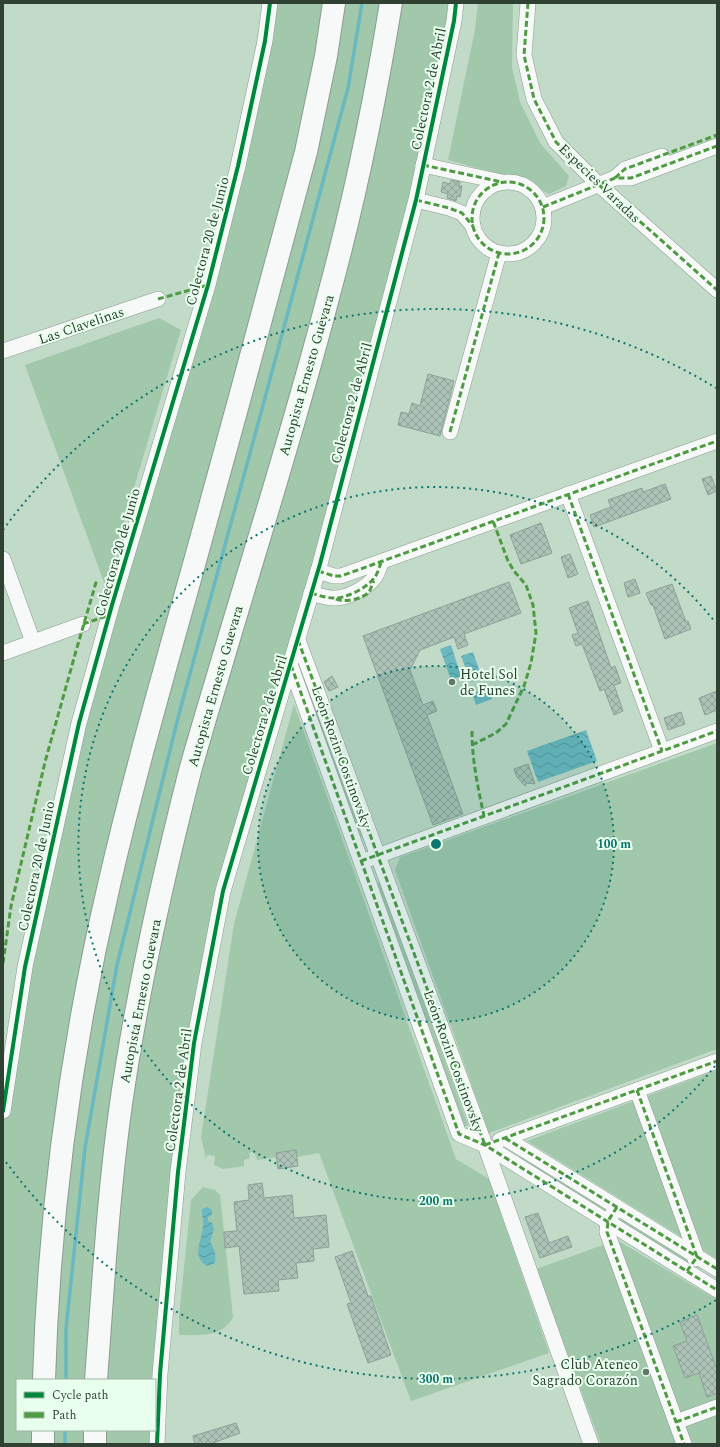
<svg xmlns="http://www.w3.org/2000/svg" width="720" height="1447" font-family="Spectral,serif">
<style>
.green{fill:#a1c8ab;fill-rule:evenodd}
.water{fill:url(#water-waves)}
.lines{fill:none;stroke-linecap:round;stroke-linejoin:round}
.stream{stroke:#6ab8c0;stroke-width:3.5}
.building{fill:url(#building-cross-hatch);stroke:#8da196}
.minor-casing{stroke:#8a9c8f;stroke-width:16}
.highway-casing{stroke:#8a9c8f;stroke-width:24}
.minor{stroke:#f6f9f7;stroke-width:15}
.highway{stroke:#f6f9f7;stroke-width:22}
.quiet{stroke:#4e9b42;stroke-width:3;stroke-dasharray:6 3;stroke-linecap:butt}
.cycleway-casing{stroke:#e9ffee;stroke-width:6}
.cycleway{stroke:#00873e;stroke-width:4}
.ring{fill:none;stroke:#0f766e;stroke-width:2;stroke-dasharray:2 4}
.poi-dot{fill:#637768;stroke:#e9ffee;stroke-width:1.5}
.labels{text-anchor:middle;stroke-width:4;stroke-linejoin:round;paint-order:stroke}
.street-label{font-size:14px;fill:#304134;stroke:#e9ffee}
.poi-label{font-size:14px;fill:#304134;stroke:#e9ffee;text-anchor:start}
.centre{fill:#0f766e;stroke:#e9ffee;stroke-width:2}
.ring-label{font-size:12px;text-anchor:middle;font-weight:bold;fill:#0f766e;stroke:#e9ffee;stroke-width:4;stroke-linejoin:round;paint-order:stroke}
</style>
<defs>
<pattern id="water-waves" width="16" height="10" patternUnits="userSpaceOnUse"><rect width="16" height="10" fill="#6ab8c0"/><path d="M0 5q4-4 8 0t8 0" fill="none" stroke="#58979d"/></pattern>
<pattern id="building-cross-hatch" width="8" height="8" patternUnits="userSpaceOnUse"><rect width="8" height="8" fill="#adc3b7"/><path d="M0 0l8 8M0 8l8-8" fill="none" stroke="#8da096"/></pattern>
</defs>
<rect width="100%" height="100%" fill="#c2dac8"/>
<!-- green -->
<g class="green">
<path d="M270 3H456L416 200 267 741 194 1043 157 1444H3V1111L49 857 208 285ZM17 1380H155V1430H17Z"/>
<path d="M478 3H513L512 67 520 102 540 143 569 176 566 186 549 194 526 181 448 160 475 30Z"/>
<path d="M159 318 181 330 105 585 25 365Z"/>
<path d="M308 685 364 836 359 837 303 686Z"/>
<path d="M294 704 456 1159 489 1179 549 1353 411 1401 319 1153 297 1157 296 1150 277 1153V1157L257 1160 254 1151 249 1153 250 1158 244 1160V1166L223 1169 214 1165 215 1156 207 1155 206 1159 201 1137 234 924Z"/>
<path d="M717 743V1049L489 1133 395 870 400 857Z"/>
<path d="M380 882 468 1125 463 1127 375 883Z"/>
<path d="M717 1070V1259L527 1141Z"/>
<path d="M522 1154 608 1206 607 1211H603L519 1159Z"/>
<path d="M203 1187 215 1190 220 1195 233 1317C223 1338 198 1335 179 1335V1316L191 1200Z"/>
<path d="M623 1216 688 1258 686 1262H683L619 1222Z"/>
<path d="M617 1240 717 1300V1444H601L536 1269Z"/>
</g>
<!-- water -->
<g class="water">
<path d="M451 645 461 676 451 680 440 649Z"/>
<path d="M473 652 482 678 471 682 461 656Z"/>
<path d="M488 688 492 699 476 705 472 693Z"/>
<path d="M586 730 597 761 538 782 527 751Z"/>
<path d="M208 1207 212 1210V1215L208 1217V1221L212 1223 214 1229 210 1242C215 1249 216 1254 215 1263L207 1266C190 1256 203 1240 203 1225 204 1219 201 1215 202 1209Z"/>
</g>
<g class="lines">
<!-- stream -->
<g class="stream">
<path d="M66 1380V1329L85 1148 117 965 179 714 265 398 348 88 362 3"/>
<path d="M65 1444V1430"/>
</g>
</g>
<!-- building -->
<g class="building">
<path d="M451 180 460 182 459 186H462L460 197 457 196 456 201 447 198 448 194 441 192 443 182 450 184Z"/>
<path d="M428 374 454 381 440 436 398 425 401 412 409 414 412 403 420 406Z"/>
<path d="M711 476 717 491 708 495 702 479Z"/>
<path d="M665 484 671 499 594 527 590 515 611 507 608 500 642 488 643 492Z"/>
<path d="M541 523 552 553 521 564 510 535Z"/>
<path d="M570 554 578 574 568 578 561 557Z"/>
<path d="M635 579 640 593 628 597 624 583Z"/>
<path d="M509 582 521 613 464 634 468 645 458 649 454 637 420 650 410 670 423 705 433 701 437 711 427 715 463 814 433 825 363 636Z"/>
<path d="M672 584 686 622 688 621 691 629 665 639 653 605H651L646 593Z"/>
<path d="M588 601 611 668 615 666 621 683 614 685 623 711 614 715 604 689 600 691 582 644 576 646 572 635 578 633 569 608Z"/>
<path d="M332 676 338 687 329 691 324 682Z"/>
<path d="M717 691V710L705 715 699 698Z"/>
<path d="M681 712 685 724 668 730 664 718Z"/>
<path d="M528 764 535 784 527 783 525 786 517 777 514 769Z"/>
<path d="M296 1150 298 1166 278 1169 276 1153Z"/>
<path d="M262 1183 264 1198 292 1195 294 1218 326 1215 329 1247 313 1249 314 1261 296 1263 298 1278 278 1280 279 1291 244 1294 239 1246 225 1248 224 1232 237 1231 234 1202 249 1200 248 1185Z"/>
<path d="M538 1213 549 1243 568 1236 572 1247 540 1258 525 1217Z"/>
<path d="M352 1251 368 1296H371L391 1355 368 1363 347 1304 351 1303 335 1257Z"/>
<path d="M697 1315 717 1370V1393L707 1397 699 1373 685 1378 673 1346 687 1341 680 1322Z"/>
<path d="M236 1423 240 1433 210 1444H195L193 1436Z"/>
</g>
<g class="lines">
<!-- minor casing -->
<g class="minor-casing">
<g id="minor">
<path d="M528 3 524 55 534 99 556 142 598 184 717 290"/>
<path d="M423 165 502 182"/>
<path d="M615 178 625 169 662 156"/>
<circle cx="508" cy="218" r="36"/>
<path d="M416 200 449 208 462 213 473 226"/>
<path d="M543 207 615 178H631L717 146"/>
<path d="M3 351 158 299"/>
<path d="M450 432 499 253"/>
<path d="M568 494 662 751"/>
<path d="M3 559 33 642"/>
<path d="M318 571 334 576H341L717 441"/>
<path d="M311 593C318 595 326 598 333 598 346 599 367 588 375 577 378 573 379 567 381 563"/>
<path d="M298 640 485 1145 591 1444"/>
<path d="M3 653 83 624"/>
<path d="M290 664 459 1134 485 1145 717 1290"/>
<path d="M369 859 717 731"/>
<path d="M637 1090 697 1257 695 1259"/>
<path d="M3 1111 25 967 79 723 112 605 208 285 238 166 265 41 270 3"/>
<path d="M505 1138 717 1269"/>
<path d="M500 1140 717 1061"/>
<path d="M617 1207 608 1221 607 1232 684 1444"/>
<path d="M676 1422 717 1407"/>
<path d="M157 1444 160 1374 178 1172 194 1043 223 891 320 564 416 200 454 21 456 3"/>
</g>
</g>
<!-- highway casing -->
<g class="highway-casing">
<g id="highway">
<path d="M44 1380C49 1214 71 1047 109 885 134 776 165 669 195 561 233 425 269 288 306 152L326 56 334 3"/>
<path d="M96 1380C103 1288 108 1196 121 1104 137 992 162 881 190 771 200 735 211 699 222 662 258 540 297 418 329 294 355 198 375 101 391 3"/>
<path d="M43 1444V1430"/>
<path d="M95 1444V1430"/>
</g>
</g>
<!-- minor -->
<use href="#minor" class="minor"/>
<!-- highway -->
<use href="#highway" class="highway"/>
<!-- quiet -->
<g class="quiet">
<path d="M528 3 524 55 534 99 556 142 598 184 717 290"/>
<path d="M423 165 502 182"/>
<path d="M615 178 625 169 717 135"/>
<circle cx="508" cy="218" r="36"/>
<path d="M416 200 449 208 462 213 473 226"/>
<path d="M543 207 615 178H631L717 146"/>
<path d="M158 299 208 285"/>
<path d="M450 432 499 253"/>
<path d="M568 494 662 751"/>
<path d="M318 571 334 576H341L717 441"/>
<path d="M311 593C318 595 326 598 333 598 346 599 367 588 375 577 378 573 379 567 381 563"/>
<path d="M336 599C343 603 363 599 369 592 371 589 372 584 374 581"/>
<path d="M83 624 110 615"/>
<path d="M298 640 485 1145"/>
<path d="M291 665 459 1134 485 1145 717 1290"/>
<path d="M472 731C472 760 478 788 484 816"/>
<path d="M472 745 496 733 506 724 524 686 531 663 536 633 533 605 526 585 514 571 508 561 493 521"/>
<path d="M361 861 717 731"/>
<path d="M3 963 11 906 45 762 76 651 97 579"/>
<path d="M637 1090 697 1257 687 1271"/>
<path d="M505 1138 717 1269"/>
<path d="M485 1145 717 1061"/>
<path d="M617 1207 608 1221 607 1232 684 1444"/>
<path d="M676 1422 717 1407"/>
</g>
<!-- cycleway casing -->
<g class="cycleway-casing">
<g id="cycleway">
<path d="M3 1111 25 967 79 723 112 605 208 285 238 166 265 41 270 3"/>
<path d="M157 1444 160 1374 178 1172 194 1043 223 891 320 564 416 200 454 21 456 3"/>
</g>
</g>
<!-- cycleway -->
<use href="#cycleway" class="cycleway"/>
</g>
<!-- distance rings -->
<circle cx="436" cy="844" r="178" fill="#0f766e" fill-opacity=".12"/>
<g class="ring">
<circle cx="436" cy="844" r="178"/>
<path d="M715 1066A357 357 0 1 1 715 622"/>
<path d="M716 1300A535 535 0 0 1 3 1158M3 530A535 535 0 0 1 716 388"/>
</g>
<!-- markers -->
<g class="poi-dot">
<circle cx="452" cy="682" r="4"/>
<circle cx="646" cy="1372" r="4"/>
</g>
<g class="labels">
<!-- street labels -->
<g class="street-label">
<text transform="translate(428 89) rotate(-78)" y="5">Colectora 2 de Abril</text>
<text transform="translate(600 183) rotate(44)" y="5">Especies Varadas</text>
<text transform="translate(207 241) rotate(-75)" y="5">Colectora 20 de Junio</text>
<text transform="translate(81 325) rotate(-19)" y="5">Las Clavelinas</text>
<text transform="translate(306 375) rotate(-74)" y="5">Autopista Ernesto Guevara</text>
<text transform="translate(351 403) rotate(-75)" y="5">Colectora 2 de Abril</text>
<text transform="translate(117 552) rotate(-74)" y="5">Colectora 20 de Junio</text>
<text transform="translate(215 686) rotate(-74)" y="5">Autopista Ernesto Guevara</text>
<text transform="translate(264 715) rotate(-73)" y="5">Colectora 2 de Abril</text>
<text transform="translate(342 757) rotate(70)" y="5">León Rozin Costinovsky</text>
<text transform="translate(36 866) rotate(-78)" y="5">Colectora 20 de Junio</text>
<text transform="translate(140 1001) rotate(-79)" y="5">Autopista Ernesto Guevara</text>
<text transform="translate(454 1061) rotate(70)" y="5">León Rozin Costinovsky</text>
<text transform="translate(178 1090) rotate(-82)" y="5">Colectora 2 de Abril</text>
</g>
<!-- poi labels -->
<g class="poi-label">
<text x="460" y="679">Hotel Sol<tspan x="460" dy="16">de Funes</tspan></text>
<text x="638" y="1369" text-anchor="end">Club Ateneo<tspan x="638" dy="16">Sagrado Corazón</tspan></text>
</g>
</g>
<circle cx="436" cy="844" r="6" class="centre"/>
<g class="ring-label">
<text x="614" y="848">100 m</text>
<text x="436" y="1205">200 m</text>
<text x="436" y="1383">300 m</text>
</g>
<!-- border -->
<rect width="720" height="1447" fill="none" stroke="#304134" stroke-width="8"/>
<!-- legend -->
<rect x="16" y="1379" width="140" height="52" fill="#e9ffee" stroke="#9fb3a4"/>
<rect x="24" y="1392" width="20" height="6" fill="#00873e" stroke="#9fb3a4"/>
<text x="52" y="1399" font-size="12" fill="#304134">Cycle path</text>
<rect x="24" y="1412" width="20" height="6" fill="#4e9b42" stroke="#9fb3a4"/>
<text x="52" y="1419" font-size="12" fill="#304134">Path</text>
</svg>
